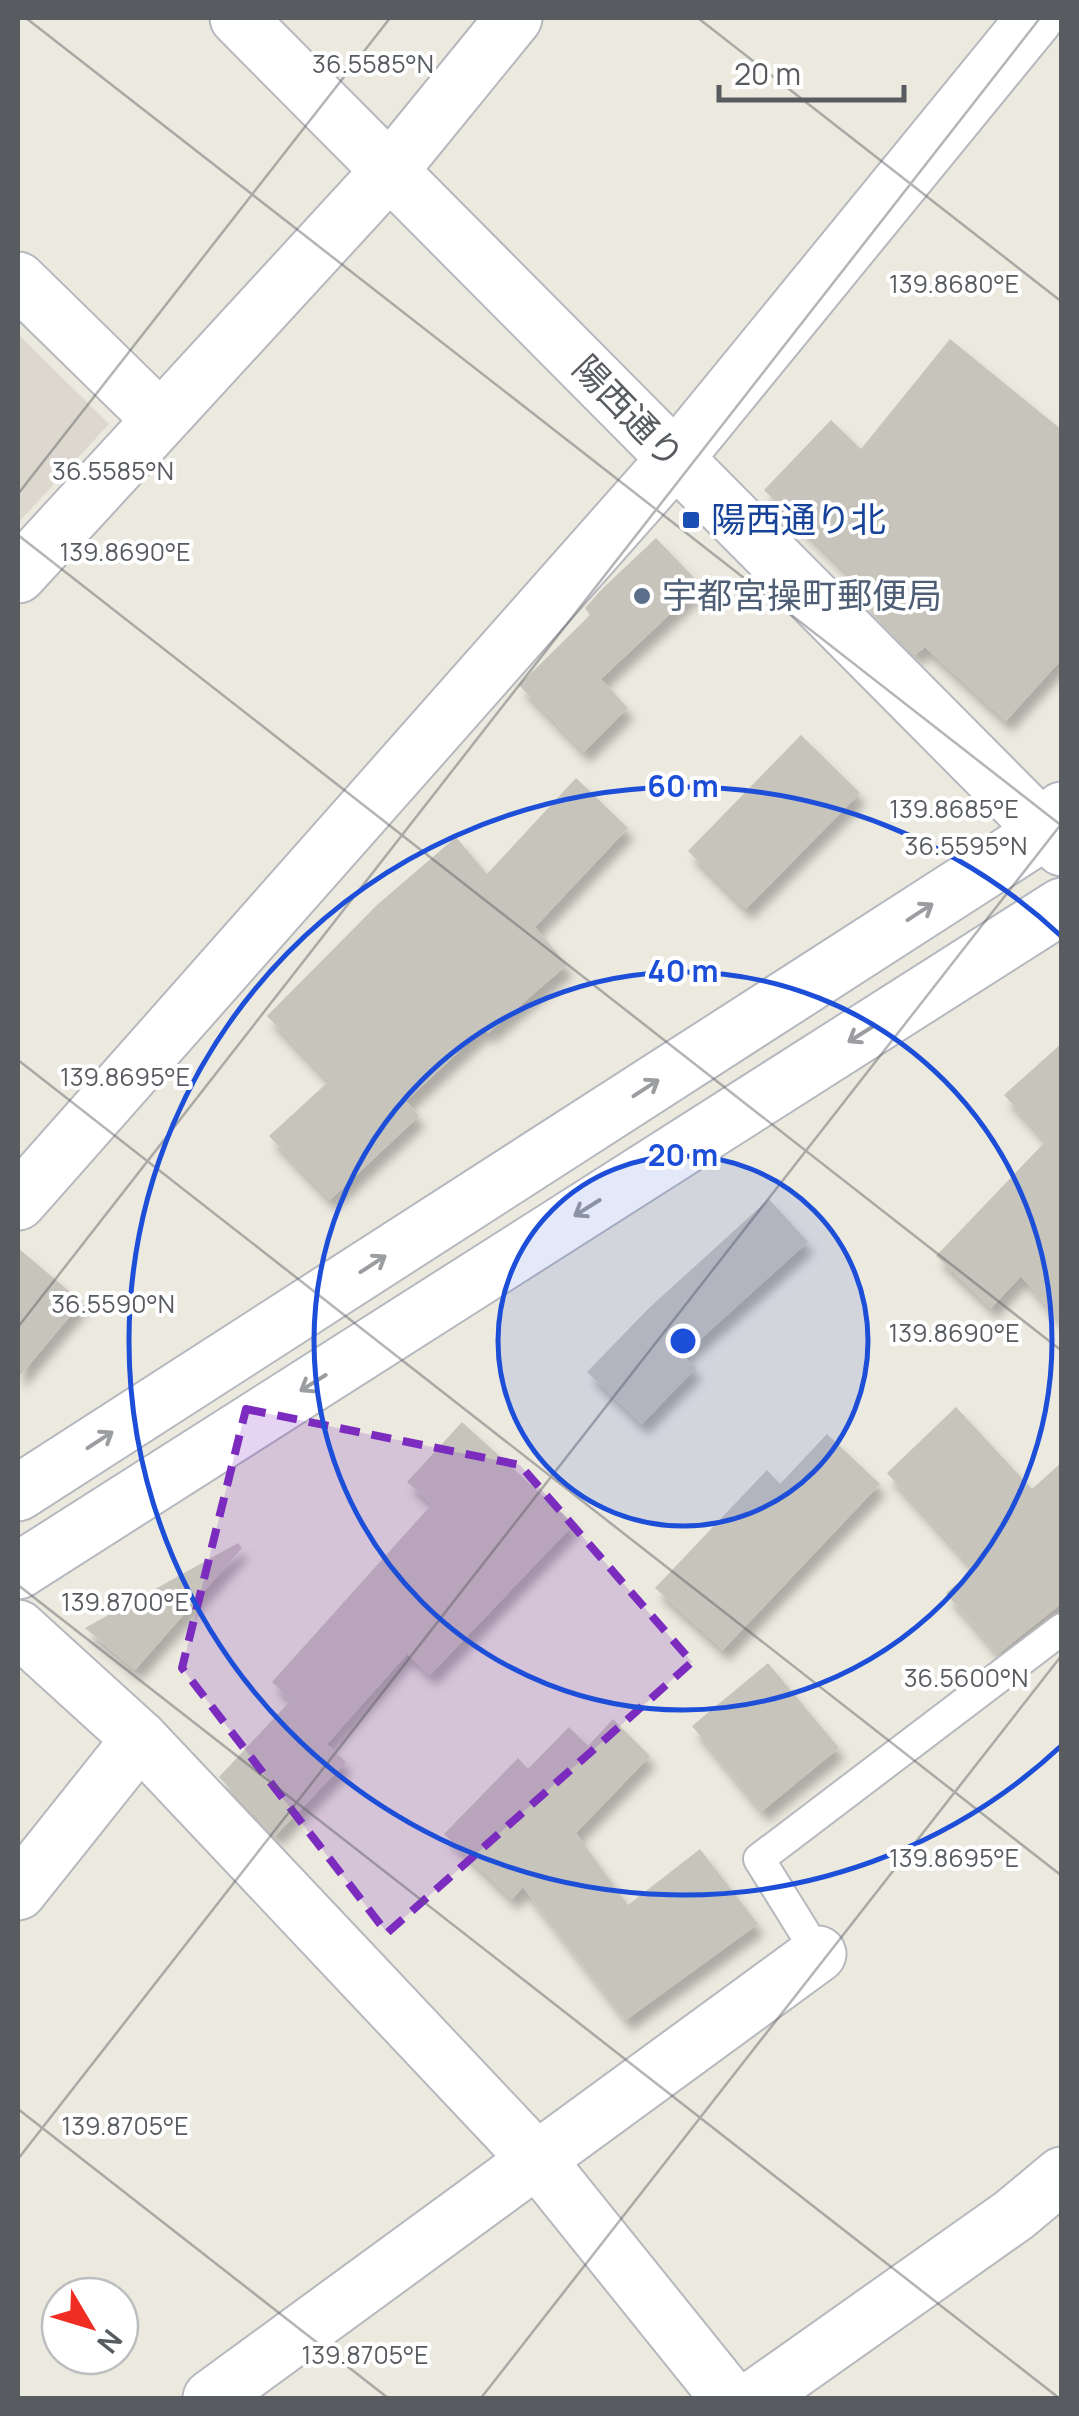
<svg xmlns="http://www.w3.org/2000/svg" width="1079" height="2416" font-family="Manrope,'Noto Sans JP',sans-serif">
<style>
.education{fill:#dcd8ce}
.building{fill:#c7c4bc;filter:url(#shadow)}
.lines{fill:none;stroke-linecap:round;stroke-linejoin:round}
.lane-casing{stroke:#b5b8bd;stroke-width:34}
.street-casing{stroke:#b5b8bd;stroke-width:59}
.secondary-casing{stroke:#b5b9bf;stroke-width:59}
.lane{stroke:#fff;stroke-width:30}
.street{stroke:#fff;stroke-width:55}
.secondary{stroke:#fff;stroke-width:55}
.oneway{stroke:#9b9da0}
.marked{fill:#7b2cbf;fill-opacity:0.2;stroke:#7b2cbf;stroke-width:8;stroke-dasharray:20 12;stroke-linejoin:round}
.ticks{fill:none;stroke:#585c61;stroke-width:2.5;stroke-opacity:0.45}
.ring{fill:none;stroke:#1d4ed8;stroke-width:5}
.transit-dot{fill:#1a4fb4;stroke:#fff;stroke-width:4}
.service-dot{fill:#5c6f8a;stroke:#fff;stroke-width:4}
.labels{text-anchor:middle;stroke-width:8;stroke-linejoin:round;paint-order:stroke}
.street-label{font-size:35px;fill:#585c61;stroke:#fff}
.transit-label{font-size:35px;fill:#164399;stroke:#fff;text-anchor:start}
.service-label{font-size:35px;fill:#4e5e75;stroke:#fff;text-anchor:start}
.ticks-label{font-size:25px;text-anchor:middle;fill:#585c61;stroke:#fff;stroke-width:8;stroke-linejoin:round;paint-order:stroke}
.centre{fill:#1d4ed8;stroke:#fff;stroke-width:5}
.ring-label{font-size:30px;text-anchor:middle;font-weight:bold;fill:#1d4ed8;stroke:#fff;stroke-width:8;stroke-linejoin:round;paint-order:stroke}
</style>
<defs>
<filter id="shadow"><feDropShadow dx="6" dy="11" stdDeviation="5" flood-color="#0004"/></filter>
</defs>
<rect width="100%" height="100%" fill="#ece9df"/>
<!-- education -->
<path class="education" d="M18 334 109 424 18 523Z"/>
<!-- building -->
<g class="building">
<path d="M950 339 1062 430V659L1006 721 925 647 915 655 862 598 867 592 764 490 831 420 861 449Z"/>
<path d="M656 538 701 585 601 679 628 708 584 752 519 685 590 615 585 608 603 588Z"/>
<path d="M801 735 860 793 746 909 688 851Z"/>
<path d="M576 778 628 828 535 927 567 965 488 1033 484 1028 406 1101 419 1116 330 1200 269 1136 329 1081 267 1016 377 905 456 837 487 874Z"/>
<path d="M1062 1043V1323L1021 1276 991 1308 936 1256 1046 1141 1004 1095Z"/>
<path d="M769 1199 808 1242 683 1355 696 1368 642 1424 587 1372 649 1308Z"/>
<path d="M18 1248 82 1302 18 1378Z"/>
<path d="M956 1407 1032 1489 1062 1462V1603L998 1654 946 1593 974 1569 887 1473Z"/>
<path d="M462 1422 574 1524 430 1675 407 1654 327 1744 346 1762 275 1836 219 1777 291 1700 272 1682 432 1504 407 1482Z"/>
<path d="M827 1434 880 1484 723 1650 655 1588 767 1470 780 1484Z"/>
<path d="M238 1543 242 1548 135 1670 85 1628Z"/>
<path d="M768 1663 839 1748 762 1811 692 1726Z"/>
<path d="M613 1719 650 1756 576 1833 628 1905 700 1849 758 1924 626 2020 523 1887 512 1899 444 1834 518 1758 528 1769 569 1727 588 1746Z"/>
</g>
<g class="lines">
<!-- lane casing -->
<g class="lane-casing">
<path id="lane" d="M818 1954 759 1859 1062 1629"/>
</g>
<!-- street casing -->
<g class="street-casing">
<g id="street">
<path d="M18 280 160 419"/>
<path d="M18 575 391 169 514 18"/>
<path d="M18 1202 674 460 1035 18"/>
<path d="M18 1628 140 1739 539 2162 729 2398"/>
<path d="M18 1892 140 1739"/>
<path d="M211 2398 818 1954"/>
<path d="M755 2398 1014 2215 1062 2175"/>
</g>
</g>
<!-- secondary casing -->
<g class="secondary-casing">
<g id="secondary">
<path d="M238 18 1062 848"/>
<path d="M18 1493 1046 831 1062 810"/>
<path d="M18 1571 1062 906"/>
</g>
</g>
<!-- lane -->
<use href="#lane" class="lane"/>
<!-- street -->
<use href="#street" class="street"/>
<!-- secondary -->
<use href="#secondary" class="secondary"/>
</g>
<!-- one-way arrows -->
<defs><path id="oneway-shaft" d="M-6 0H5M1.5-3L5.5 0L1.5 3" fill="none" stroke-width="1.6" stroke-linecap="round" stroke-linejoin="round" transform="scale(2.5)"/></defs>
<g class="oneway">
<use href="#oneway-shaft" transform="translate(920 912) rotate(-33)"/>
<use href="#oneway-shaft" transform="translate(861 1034) rotate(148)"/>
<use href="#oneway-shaft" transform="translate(646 1088) rotate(-33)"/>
<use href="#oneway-shaft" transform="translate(587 1208) rotate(148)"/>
<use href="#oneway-shaft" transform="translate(373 1264) rotate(-33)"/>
<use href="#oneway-shaft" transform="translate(313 1383) rotate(148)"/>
<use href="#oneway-shaft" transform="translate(100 1440) rotate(-33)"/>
</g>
<!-- marked area -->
<path class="marked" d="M246 1409 520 1465 692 1662 387 1933 182 1668Z"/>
<!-- ticks -->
<path class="ticks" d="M26 18 1062 826M698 18 1062 302M18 494 390 18M18 535 1062 1351M18 1060 1062 1876M18 1327 1040 18M18 1585 1059 2398M18 2109 388 2398M18 2159 1062 823M481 2398 1062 1655"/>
<!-- distance rings -->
<circle cx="683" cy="1341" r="185" fill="#1d4ed8" fill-opacity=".12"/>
<g class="ring">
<circle cx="683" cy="1341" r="185"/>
<circle cx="683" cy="1341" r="369"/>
<path d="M1061 1746A554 554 0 1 1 1061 936"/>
</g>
<!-- markers -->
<rect class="transit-dot" x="681" y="510" width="20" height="20" rx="5"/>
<circle class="service-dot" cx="642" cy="596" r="10"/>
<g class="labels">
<!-- street labels -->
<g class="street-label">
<text transform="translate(628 412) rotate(46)" y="12">陽西通り</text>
</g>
<!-- transit labels -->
<g class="transit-label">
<text x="711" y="532">陽西通り北</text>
</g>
<!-- service labels -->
<g class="service-label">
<text x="662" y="608">宇都宮操町郵便局</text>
</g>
</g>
<g class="ticks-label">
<text x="373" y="73">36.5585°N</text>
<text x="954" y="293">139.8680°E</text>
<text x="113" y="480">36.5585°N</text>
<text x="125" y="561">139.8690°E</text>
<text x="954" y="818">139.8685°E</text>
<text x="966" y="855">36.5595°N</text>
<text x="125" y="1086">139.8695°E</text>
<text x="113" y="1313">36.5590°N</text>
<text x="954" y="1342">139.8690°E</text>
<text x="125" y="1611">139.8700°E</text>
<text x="966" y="1687">36.5600°N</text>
<text x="954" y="1867">139.8695°E</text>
<text x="125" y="2135">139.8705°E</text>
<text x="365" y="2364">139.8705°E</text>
</g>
<circle cx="683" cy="1341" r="15" class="centre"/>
<g class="ring-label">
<text x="683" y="797">60 m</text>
<text x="683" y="982">40 m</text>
<text x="683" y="1166">20 m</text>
</g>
<!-- border -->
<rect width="1079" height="2416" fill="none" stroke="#585c61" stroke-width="40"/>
<!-- north arrow -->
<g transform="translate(90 2326) rotate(128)"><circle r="48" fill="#ffffff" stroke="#bcbec0" stroke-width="2.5"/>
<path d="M0-8L18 38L0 25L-18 38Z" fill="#f02d22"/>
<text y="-15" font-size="28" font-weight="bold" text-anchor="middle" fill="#585c61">N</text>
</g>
<!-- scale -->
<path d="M719 85v15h185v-15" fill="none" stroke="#585c61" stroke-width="5"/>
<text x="734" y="85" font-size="30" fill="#585c61" stroke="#ffffff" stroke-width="8" paint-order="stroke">20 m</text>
</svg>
